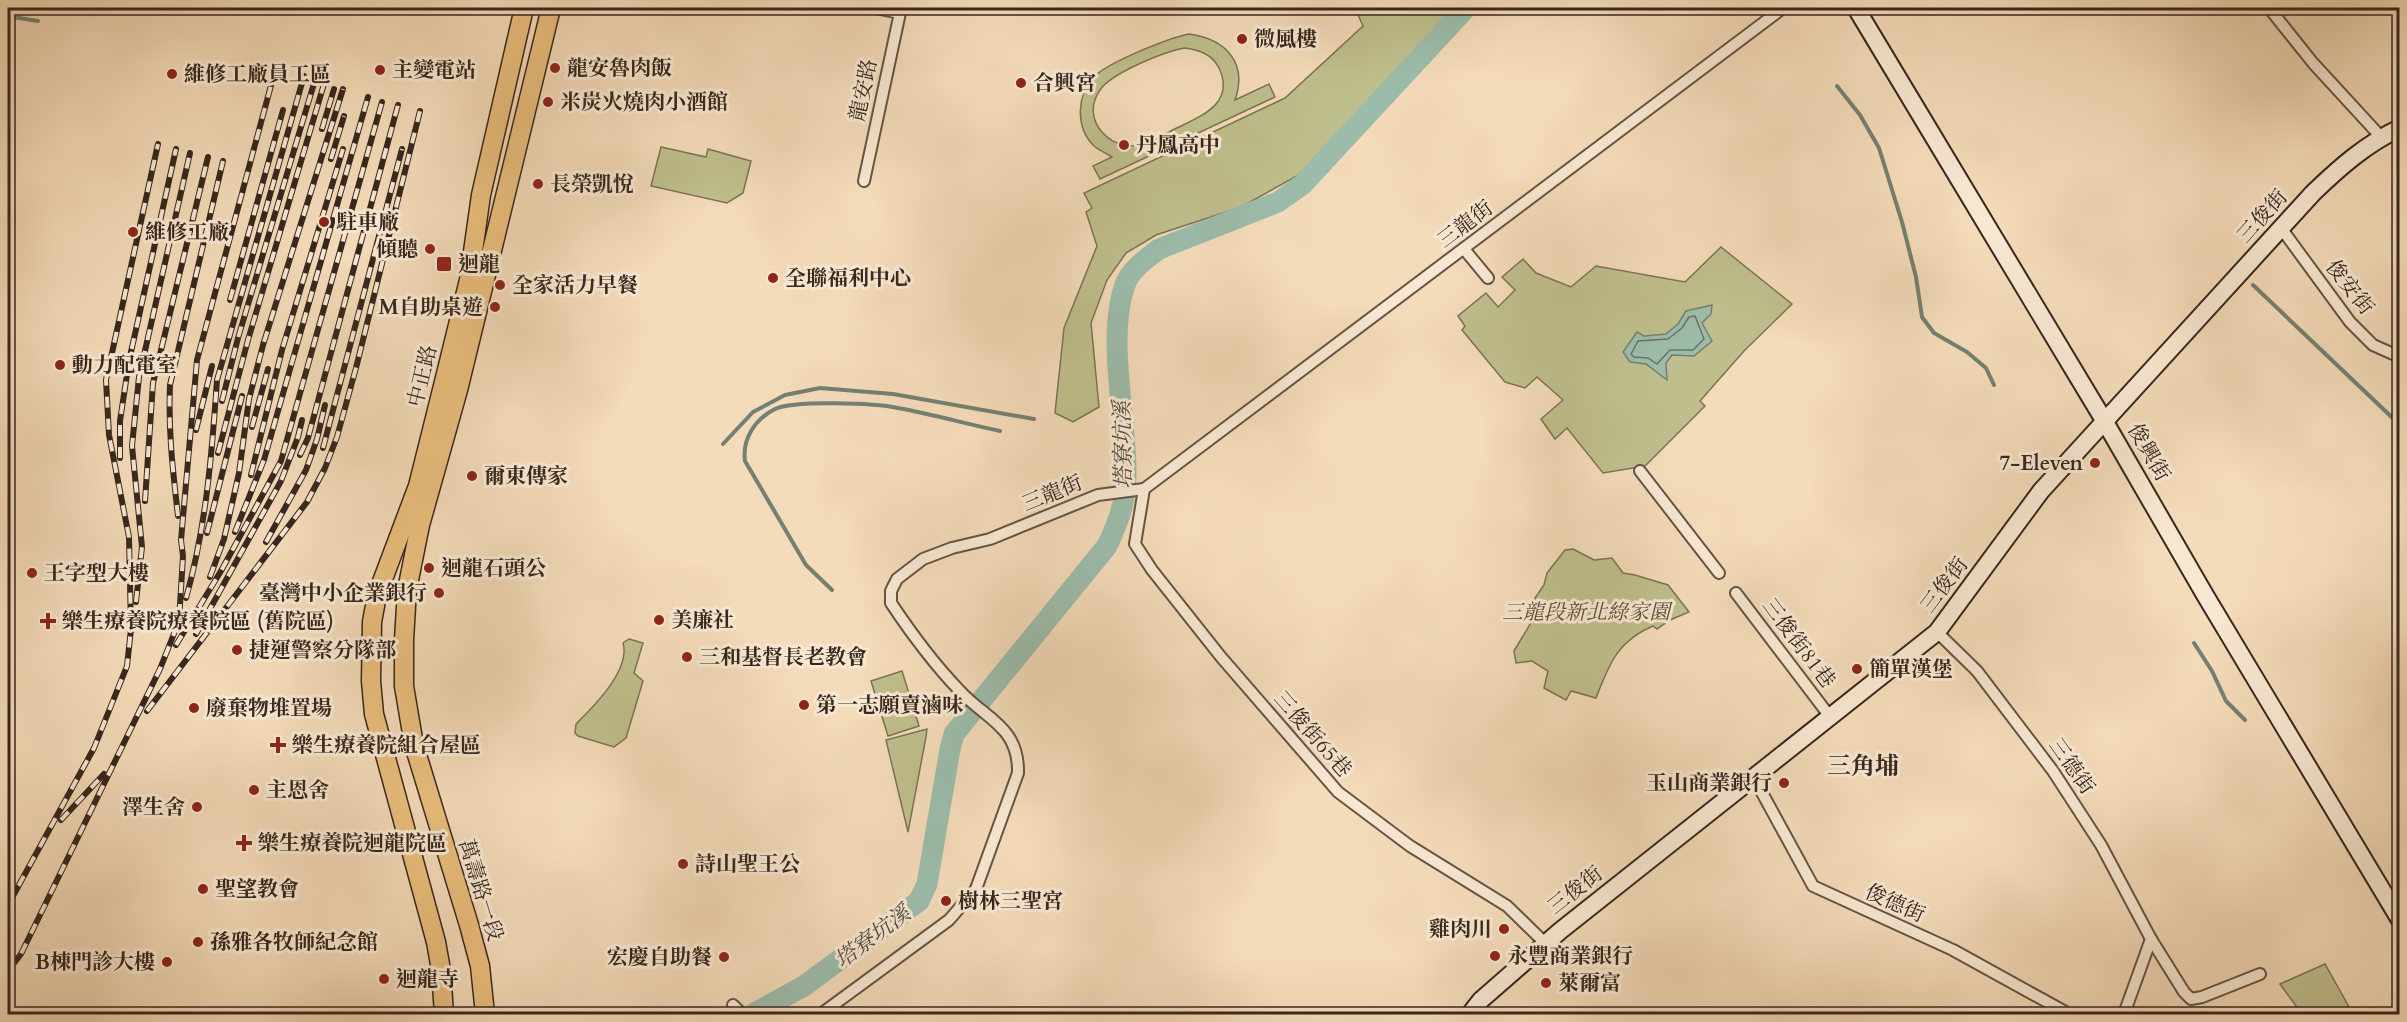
<svg xmlns="http://www.w3.org/2000/svg" width="2407" height="1022" font-family="Cardo,'Noto Serif TC',serif">
<style>
.green{fill:#bfbf8d;stroke:#7b7356;stroke-width:1.5;fill-rule:evenodd}
.water{fill:#9cbcab;stroke:#748073;stroke-width:1.5}
.lines{fill:none;stroke-linecap:round;stroke-linejoin:round}
.shore{stroke:#6a7264;stroke-width:1.5}
.stream{stroke:#748073;stroke-width:4}
.river{stroke:#9cbcab;stroke-width:21}
.street-casing{stroke:#665445;stroke-width:14}
.secondary-casing{stroke:#37271e;stroke-width:20}
.primary-casing{stroke:#37271e;stroke-width:21}
.street{stroke:#f8e8d2;stroke-width:10}
.secondary{stroke:#f8e8d2;stroke-width:16}
.primary{stroke:#eabe7c;stroke-width:18}
.rail-casing{stroke:#37271e;stroke-width:6}
.rail{stroke:#f8e8d2;stroke-width:4;stroke-dasharray:11;stroke-linecap:butt}
.poi-dot{fill:#8f2418;stroke:#f8e8d2;stroke-width:2}
.labels{text-anchor:middle;stroke-width:6;stroke-linejoin:round;paint-order:stroke}
.poi-label{font-size:21px;font-weight:bold;fill:#37271e;stroke:#f8e8d2;text-anchor:start}
.street-label{font-size:21px;fill:#37271e;stroke:#f8e8d2}
.park-label{font-size:21px;font-style:italic;fill:#594d3a;stroke:#f8e8d2}
.water-label{font-size:22px;font-style:italic;fill:#504c41;stroke:#f8e8d2}
.quarter-label{font-size:24px;font-weight:bold;fill:#37271e;stroke:#f8e8d2}
</style>
<rect width="100%" height="100%" fill="#f4dbb9"/>
<filter id="stains"><feTurbulence type="fractalNoise" baseFrequency=".00333" numOctaves="4"/><feColorMatrix values="0 0 0 0 .2 0 0 0 0 .09 0 0 0 0 .02 0 0 0 .5 -.17"/></filter>
<radialGradient id="worn" r=".72"><stop offset=".6" stop-color="#630" stop-opacity="0"/><stop offset="1" stop-color="#630" stop-opacity=".3"/></radialGradient>
<!-- green -->
<g class="green">
<path d="M1355 8H1457L1306 171 1241 207 1156 235 1126 253 1107 280 1091 323 1099 407 1073 422 1055 413 1064 328 1097 246 1086 212 1092 208 1084 193 1285 98 1363 26Z"/>
<path d="M1189 34C1226 39 1248 63 1235 100L1269 84 1275 97 1100 179 1093 166 1112 157C1106 153 1098 150 1093 145 1075 126 1077 95 1094 77 1108 62 1169 38 1189 34ZM1185 48C1199 50 1212 54 1219 68 1235 102 1204 115 1179 127 1168 132 1158 139 1146 143 1114 156 1078 121 1100 90 1111 73 1166 51 1185 48Z"/>
<path d="M661 147 706 157 708 149 751 161 743 193 727 203 651 186Z"/>
<path d="M1721 247 1792 304 1744 351 1700 401 1705 406 1645 466 1603 473 1567 428 1555 439 1541 419 1563 400 1537 377 1525 388 1505 382 1462 330 1465 326 1458 316 1486 293 1498 307 1515 290 1502 277 1523 259 1536 273 1571 287 1596 266 1685 282Z"/>
<path d="M1573 549 1594 560 1612 558 1623 573 1635 575 1668 585 1689 612 1670 620 1657 629 1653 626C1617 641 1609 665 1596 698L1571 691 1566 700 1544 688 1548 671 1532 661 1516 663 1514 651 1535 616V598L1544 585 1547 573 1565 550Z"/>
<path d="M629 639 643 643 634 673 643 681 626 738 614 747 578 736 575 733 576 724C593 707 631 670 623 643Z"/>
<path d="M902 671 919 726 888 736 871 681Z"/>
<path d="M927 729 926 737 908 832 886 740Z"/>
<path d="M2325 964 2353 1014H2302L2280 984Z"/>
</g>
<!-- water -->
<path class="water" d="M1712 305 1711 314 1702 323 1712 341 1694 356 1672 355 1666 363 1667 380 1646 364 1630 362 1623 352 1637 332 1644 336 1666 334 1678 324 1686 311Z"/>
<g class="lines">
<!-- shore -->
<path class="shore" d="M1695 316 1704 339 1693 350H1670L1657 364 1648 358 1634 357 1631 354 1638 341 1668 339 1682 328 1689 317Z"/>
<!-- stream -->
<g class="stream">
<path d="M8 14 13 17 38 21"/>
<path d="M1837 86 1860 115 1879 148 1902 222 1916 277 1922 317 1934 333 1967 352 1986 368 1994 385"/>
<path d="M2253 285 2400 425"/>
<path d="M723 444 753 412 785 395 820 388 893 394 1034 419"/>
<path d="M832 590 806 565 745 461C742 439 755 419 775 409 794 400 875 403 898 408 932 414 966 424 1000 431"/>
<path d="M2194 643 2212 671 2226 701 2245 720"/>
</g>
<!-- river -->
<path class="river" d="M753 1014 804 986 919 901 927 884 950 749 954 734 1107 546C1118 523 1126 502 1126 476 1127 419 1106 338 1125 285 1130 270 1147 258 1159 249L1278 202 1302 185 1466 8"/>
<!-- street casing -->
<g class="street-casing">
<g id="street">
<path d="M875 8 900 13"/>
<path d="M2269 8 2313 63 2381 137"/>
<path d="M864 181 901 8"/>
<path d="M2281 228 2350 322 2373 345 2400 357"/>
<path d="M1464 249 1488 278"/>
<path d="M1640 471 1719 573"/>
<path d="M1144 489 1135 544 1152 570 1221 657 1338 792 1410 846 1507 906 1545 943"/>
<path d="M1736 593 1831 718"/>
<path d="M1937 632 1977 671 2053 771 2101 845 2151 939 2184 992 2191 999 2202 997 2260 974"/>
<path d="M1754 778 1813 886 1953 950 2069 1014"/>
<path d="M733 1005 742 1014"/>
<path d="M821 1014 949 920 976 889 1018 773C1019 726 985 719 959 690 934 664 911 633 891 603V591L897 579 923 559 952 548 990 539 1098 495 1144 489 1783 8"/>
<path d="M2124 1014 2151 939"/>
</g>
</g>
<!-- secondary casing -->
<g class="secondary-casing">
<g id="secondary">
<path d="M1856 8 2105 422 2205 595 2400 920"/>
<path d="M1470 1014 1481 1000 1560 931 1937 632 2041 491 2313 193C2340 167 2366 144 2400 128"/>
</g>
</g>
<!-- primary casing -->
<g class="primary-casing">
<g id="primary">
<path d="M444 1014 441 970 436 942 374 714 371 681 372 622 377 595 418 486 445 378 469 280 481 195 524 8"/>
<path d="M485 1014 480 966 469 925 414 745 404 686V640L407 590 420 525 458 390 551 8"/>
</g>
</g>
<!-- street -->
<use href="#street" class="street"/>
<!-- secondary -->
<use href="#secondary" class="secondary"/>
<!-- primary -->
<use href="#primary" class="primary"/>
<!-- rail casing -->
<g class="rail-casing">
<g id="rail">
<path d="M322 129 334 89"/>
<path d="M331 159 344 116"/>
<path d="M230 300 283 110"/>
<path d="M222 401 238 338 315 80"/>
<path d="M252 427 268 369"/>
<path d="M196 430 212 366"/>
<path d="M323 448 402 149"/>
<path d="M218 453 248 340 324 84"/>
<path d="M300 455 308 438 398 105"/>
<path d="M120 458V421L129 361 176 149"/>
<path d="M251 475 282 350 343 149"/>
<path d="M145 501 153 383 208 157"/>
<path d="M178 516C173 472 168 430 170 385L223 161"/>
<path d="M235 532 264 460 368 97"/>
<path d="M207 533 242 396"/>
<path d="M266 542 306 470 317 439 325 405"/>
<path d="M210 577 224 539 239 473 249 399 263 345 343 89"/>
<path d="M186 598C206 528 212 453 217 380L304 76"/>
<path d="M136 602 142 547 132 446 139 377 190 153"/>
<path d="M196 634 281 481 298 437 302 420"/>
<path d="M176 645 221 571 281 461 382 102"/>
<path d="M147 711 307 502 325 468 337 437 356 368 420 111"/>
<path d="M61 820 104 774"/>
<path d="M8 905 94 748 127 666 131 629 129 537 109 435 106 380 158 144"/>
<path d="M8 971 21 954 160 669 179 621 183 556 181 540 197 360 276 67"/>
</g>
</g>
<!-- rail -->
<use href="#rail" class="rail"/>
</g>
<!-- markers -->
<g class="poi-dot">
<circle cx="1242" cy="39" r="6"/>
<circle cx="555" cy="68" r="6"/>
<circle cx="380" cy="70" r="6"/>
<circle cx="172" cy="74" r="6"/>
<circle cx="1021" cy="83" r="6"/>
<circle cx="548" cy="102" r="6"/>
<circle cx="1124" cy="145" r="6"/>
<circle cx="538" cy="184" r="6"/>
<circle cx="324" cy="222" r="6"/>
<circle cx="133" cy="232" r="6"/>
<circle cx="430" cy="249" r="6"/>
<rect x="436" y="256" width="16" height="16" rx="3"/>
<circle cx="773" cy="278" r="6"/>
<circle cx="500" cy="285" r="6"/>
<circle cx="495" cy="307" r="6"/>
<circle cx="60" cy="365" r="6"/>
<circle cx="2095" cy="463" r="6"/>
<circle cx="472" cy="476" r="6"/>
<circle cx="429" cy="568" r="6"/>
<circle cx="32" cy="573" r="6"/>
<circle cx="439" cy="593" r="6"/>
<circle cx="659" cy="620" r="6"/>
<path d="M45 612h6v6h6v6h-6v6h-6v-6h-6v-6h6z"/>
<circle cx="237" cy="650" r="6"/>
<circle cx="687" cy="657" r="6"/>
<circle cx="1857" cy="669" r="6"/>
<circle cx="804" cy="705" r="6"/>
<circle cx="194" cy="708" r="6"/>
<path d="M275 736h6v6h6v6h-6v6h-6v-6h-6v-6h6z"/>
<circle cx="1784" cy="783" r="6"/>
<circle cx="254" cy="790" r="6"/>
<circle cx="197" cy="807" r="6"/>
<path d="M241 834h6v6h6v6h-6v6h-6v-6h-6v-6h6z"/>
<circle cx="683" cy="864" r="6"/>
<circle cx="203" cy="889" r="6"/>
<circle cx="946" cy="901" r="6"/>
<circle cx="1504" cy="929" r="6"/>
<circle cx="198" cy="942" r="6"/>
<circle cx="1495" cy="956" r="6"/>
<circle cx="724" cy="957" r="6"/>
<circle cx="167" cy="962" r="6"/>
<circle cx="384" cy="979" r="6"/>
<circle cx="1546" cy="983" r="6"/>
</g>
<g class="labels">
<!-- poi labels -->
<g class="poi-label">
<text x="1254" y="46">微風樓</text>
<text x="567" y="75">龍安魯肉飯</text>
<text x="392" y="77">主變電站</text>
<text x="184" y="81">維修工廠員工區</text>
<text x="1033" y="90">合興宮</text>
<text x="560" y="109">米炭火燒肉小酒館</text>
<text x="1136" y="152">丹鳳高中</text>
<text x="550" y="191">長榮凱悅</text>
<text x="336" y="229">駐車廠</text>
<text x="145" y="239">維修工廠</text>
<text x="418" y="256" text-anchor="end">傾聽</text>
<text x="458" y="271">迴龍</text>
<text x="785" y="285">全聯福利中心</text>
<text x="512" y="292">全家活力早餐</text>
<text x="483" y="314" text-anchor="end">M自助桌遊</text>
<text x="72" y="372">動力配電室</text>
<text x="2083" y="470" text-anchor="end">7-Eleven</text>
<text x="484" y="483">爾東傳家</text>
<text x="441" y="575">迴龍石頭公</text>
<text x="44" y="580">王字型大樓</text>
<text x="427" y="600" text-anchor="end">臺灣中小企業銀行</text>
<text x="671" y="627">美廉社</text>
<text x="62" y="628">樂生療養院療養院區 (舊院區)</text>
<text x="249" y="657">捷運警察分隊部</text>
<text x="699" y="664">三和基督長老教會</text>
<text x="1869" y="676">簡單漢堡</text>
<text x="816" y="712">第一志願賣滷味</text>
<text x="206" y="715">廢棄物堆置場</text>
<text x="292" y="752">樂生療養院組合屋區</text>
<text x="1772" y="790" text-anchor="end">玉山商業銀行</text>
<text x="266" y="797">主恩舍</text>
<text x="185" y="814" text-anchor="end">澤生舍</text>
<text x="258" y="850">樂生療養院迴龍院區</text>
<text x="695" y="871">詩山聖王公</text>
<text x="215" y="896">聖望教會</text>
<text x="958" y="908">樹林三聖宮</text>
<text x="1492" y="936" text-anchor="end">雞肉川</text>
<text x="210" y="949">孫雅各牧師紀念館</text>
<text x="1507" y="963">永豐商業銀行</text>
<text x="712" y="964" text-anchor="end">宏慶自助餐</text>
<text x="155" y="969" text-anchor="end">B棟門診大樓</text>
<text x="396" y="986">迴龍寺</text>
<text x="1558" y="990">萊爾富</text>
</g>
<!-- street labels -->
<g class="street-label">
<text transform="translate(863 90) rotate(-78)" y="7">龍安路</text>
<text transform="translate(2262 216) rotate(-48)" y="7">三俊街</text>
<text transform="translate(1465 224) rotate(-37)" y="7">三龍街</text>
<text transform="translate(2350 287) rotate(52)" y="7">俊安街</text>
<text transform="translate(422 376) rotate(-76)" y="7">中正路</text>
<text transform="translate(2149 452) rotate(60)" y="7">俊興街</text>
<text transform="translate(1052 493) rotate(-22)" y="7">三龍街</text>
<text transform="translate(1944 585) rotate(-53)" y="7">三俊街</text>
<text transform="translate(1799 643) rotate(53)" y="7">三俊街81巷</text>
<text transform="translate(1313 734) rotate(49)" y="7">三俊街65巷</text>
<text transform="translate(2072 766) rotate(55)" y="7">三德街</text>
<text transform="translate(481 890) rotate(73)" y="7">萬壽路一段</text>
<text transform="translate(1575 890) rotate(-38)" y="7">三俊街</text>
<text transform="translate(1895 903) rotate(24)" y="7">俊德街</text>
</g>
<!-- park labels -->
<g class="park-label">
<text x="1586" y="619">三龍段新北綠家園</text>
</g>
<!-- water labels -->
<g class="water-label">
<text transform="translate(1122 445) rotate(-91)" y="8">塔寮坑溪</text>
<text transform="translate(872 936) rotate(-37)" y="8">塔寮坑溪</text>
</g>
<!-- quarter labels -->
<g class="quarter-label">
<text x="1863" y="774">三角埔</text>
</g>
</g>
<!-- margin -->
<rect width="2407" height="1022" fill="none" stroke="#f4dbb9" stroke-width="30"/>
<rect x="9" y="9" width="2389" height="1004" fill="none" stroke="#37271e" stroke-width="3"/>
<rect x="15" y="15" width="2377" height="992" fill="none" stroke="#37271e" stroke-width="1.5"/>
<rect width="100%" height="100%" filter="url(#stains)"/>
<rect width="100%" height="100%" fill="url(#worn)"/>
</svg>
